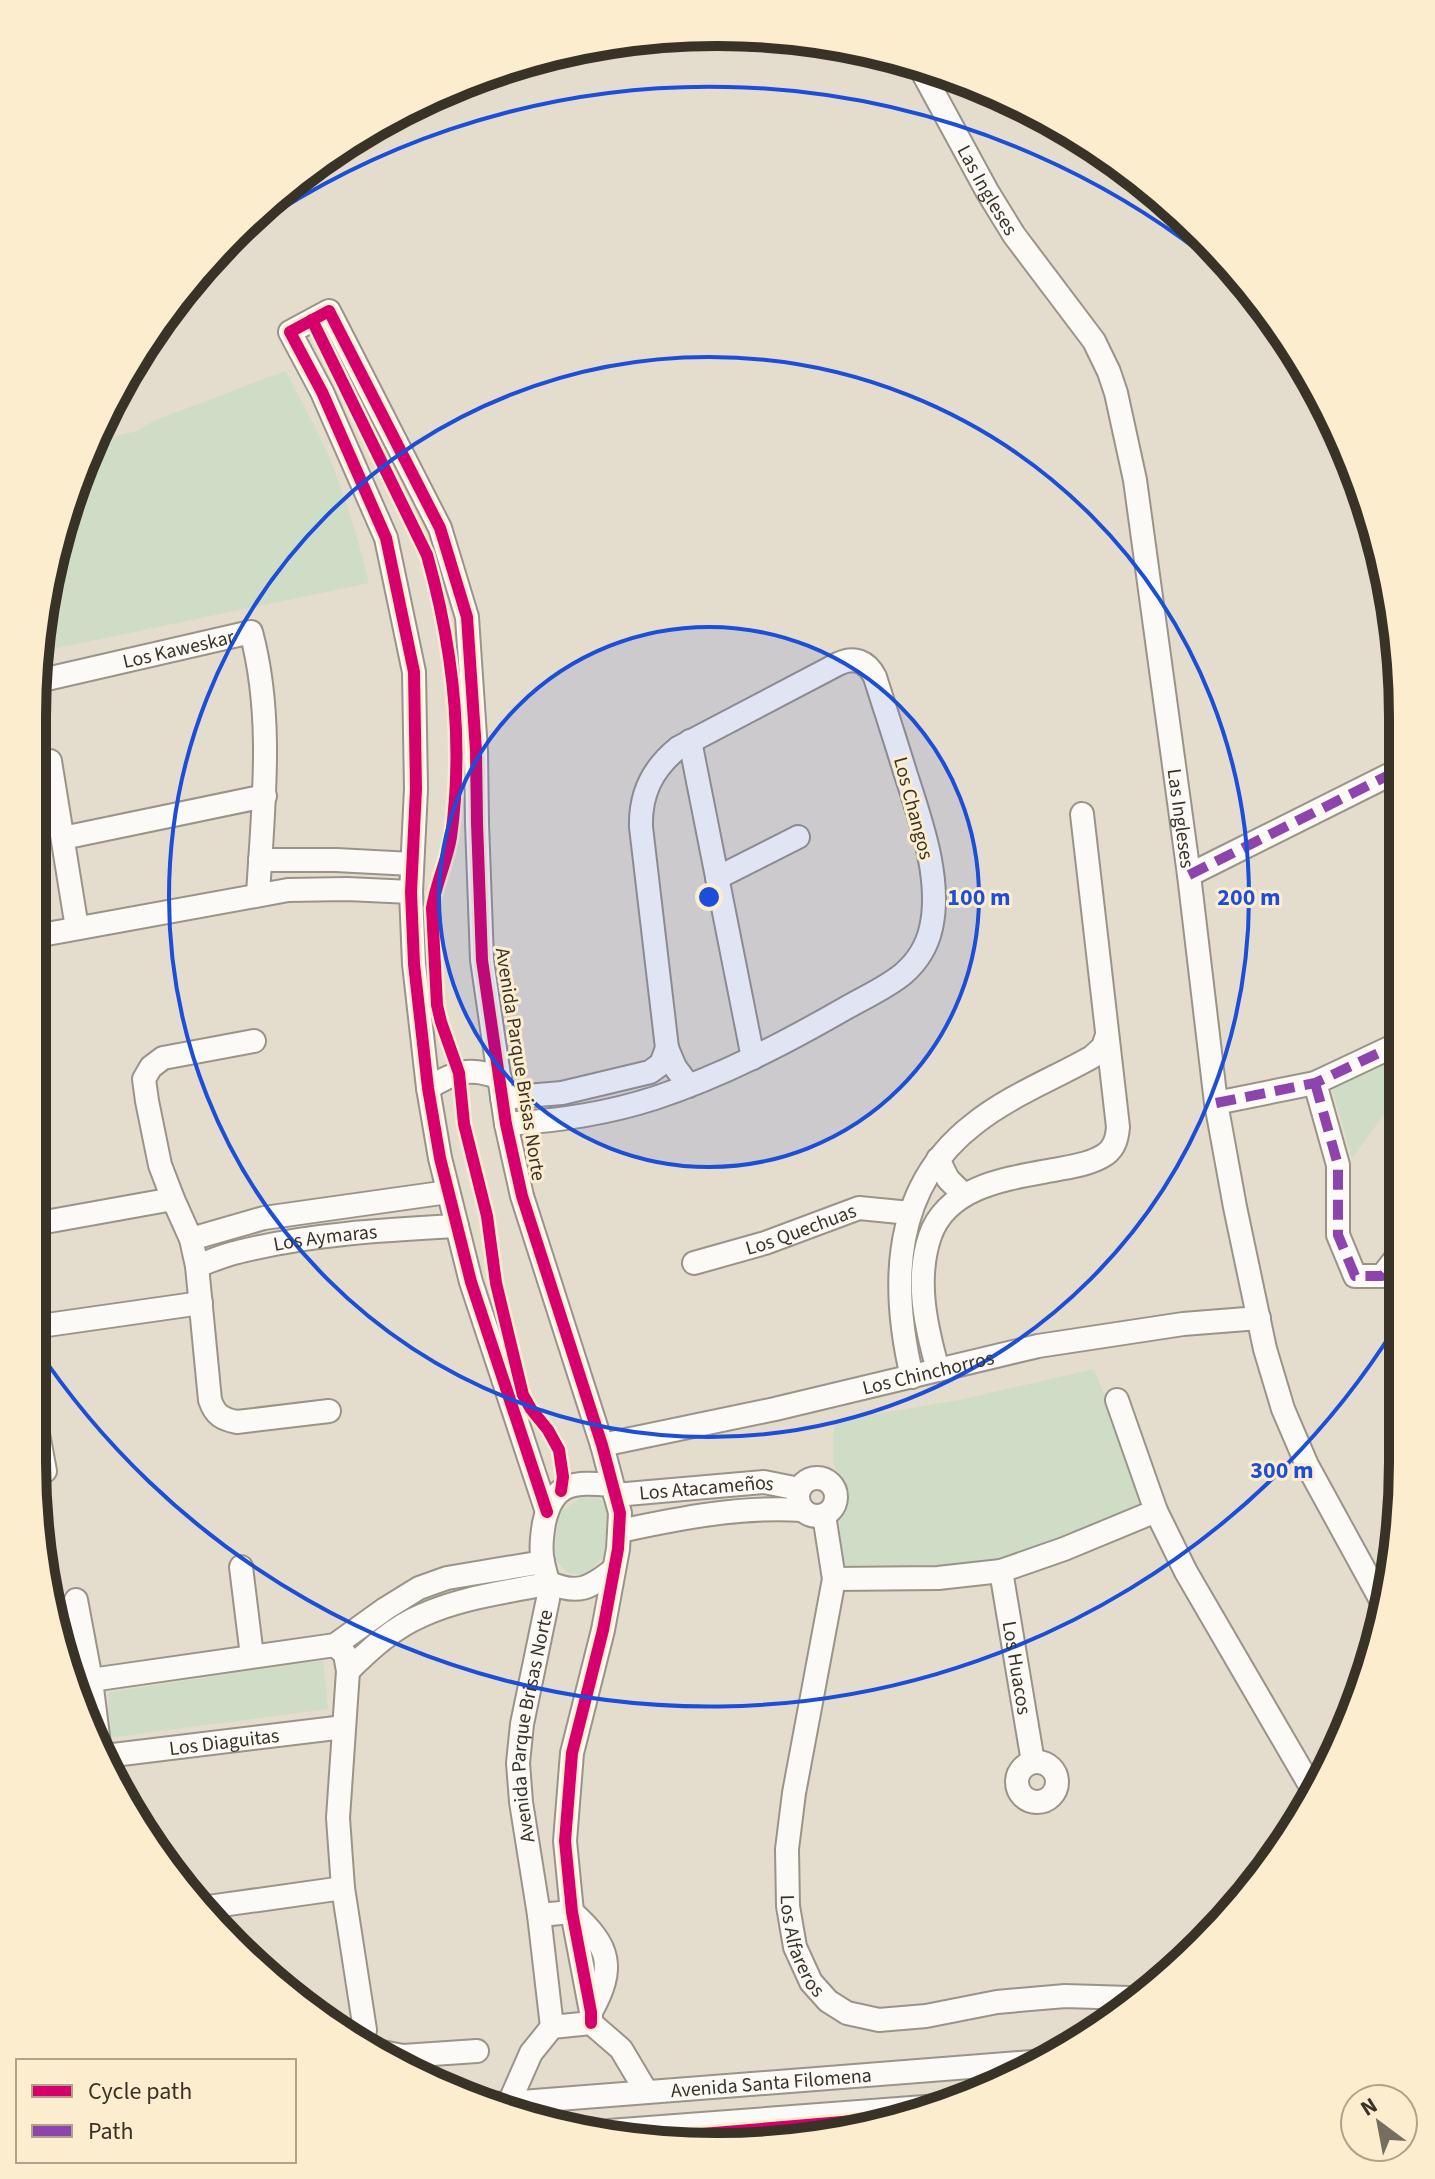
<svg xmlns="http://www.w3.org/2000/svg" width="1435" height="2179" font-family="'Source Sans 3',sans-serif">
<style>
.green{fill:#d0ddc6}
.lines{fill:none;stroke-linecap:round;stroke-linejoin:round}
.minor-casing{stroke:#9a9488;stroke-width:26}
.minor{stroke:#fbfaf7;stroke-width:22}
.quiet{stroke:#8e44ad;stroke-width:10;stroke-dasharray:20 10;stroke-linecap:butt}
.cycleway-casing{stroke:#fcedce;stroke-width:17}
.cycleway{stroke:#d6006c;stroke-width:12}
.ring{fill:none;stroke:#1d4ed8;stroke-width:4}
.labels{text-anchor:middle;stroke-width:6;stroke-linejoin:round;paint-order:stroke}
.street-label{font-size:20px;fill:#393327;stroke:#fcedce}
.rim{fill:none;stroke:#393327;stroke-width:10}
.centre{fill:#1d4ed8;stroke:#fcedce;stroke-width:4}
.ring-label{font-size:24px;text-anchor:middle;font-weight:bold;fill:#1d4ed8;stroke:#fcedce;stroke-width:6;stroke-linejoin:round;paint-order:stroke}
</style>
<rect width="100%" height="100%" fill="#e4dccc"/>
<!-- green -->
<g class="green">
<path d="M285 371C299 396 313 422 325 448 344 492 358 537 369 583L38 652V628L94 442 136 431 156 420Z"/>
<path d="M1400 1057 1399 1094 1352 1158 1332 1088Z"/>
<path d="M1094 1369 1145 1503 997 1563 840 1572V1502L839 1479 833 1462 834 1421 964 1399Z"/>
<path d="M581 1497H597L608 1506 604 1556 585 1575 568 1573 554 1558 559 1513Z"/>
<path d="M323 1660 328 1709 107 1738 109 1692Z"/>
</g>
<g class="lines">
<!-- minor casing -->
<g class="minor-casing">
<g id="minor">
<path id="s1" d="M918 64 987 191 1014 235 1094 341 1109 372 1116 393 1135 480 1189 875 1216 1103 1235 1207 1265 1349 1283 1409 1307 1465 1382 1602"/>
<path id="s2" d="M38 681 251 632C274 717 263 807 258 895"/>
<path d="M690 741 753 1058"/>
<path d="M50 761 77 928"/>
<path d="M63 838 265 796"/>
<path d="M260 860H336L412 864"/>
<path d="M1189 875 1401 769"/>
<path d="M717 878 798 837"/>
<path d="M36 936 288 890 347 889 411 892"/>
<path d="M254 1041 163 1058 151 1067 144 1079 147 1101 160 1165 173 1199 191 1239 197 1266 210 1400C215 1415 222 1419 237 1422L329 1411"/>
<path d="M1315 1083 1338 1165V1235L1355 1276H1382L1399 1254"/>
<path d="M428 1088C455 1072 469 1066 500 1078"/>
<path d="M502 1098 562 1093 650 1072 661 1064 667 1048"/>
<path d="M1216 1103 1315 1083 1400 1043"/>
<path d="M506 1124C557 1121 606 1114 655 1098 722 1076 785 1043 846 1008 865 997 886 988 903 974 917 962 927 946 931 928 942 880 921 821 906 775 896 742 885 709 875 677 867 661 854 656 838 664L678 748C652 769 640 794 641 827L667 1048 675 1067 689 1086"/>
<path d="M938 1159 948 1179 964 1195"/>
<path d="M34 1224 173 1199"/>
<path d="M191 1239 264 1218 448 1192"/>
<path id="s3" d="M694 1263 765 1243 859 1208 910 1213"/>
<path id="s4" d="M197 1266C211 1261 224 1255 238 1252 309 1234 384 1230 457 1226"/>
<path d="M33 1327 201 1303"/>
<path d="M938 1370C926 1327 915 1280 930 1236 948 1184 1012 1178 1059 1169 1075 1166 1093 1163 1106 1154 1115 1147 1117 1138 1118 1127L1082 814"/>
<path d="M912 1377C890 1284 892 1187 974 1124 1009 1096 1053 1079 1092 1057L1103 1047 1107 1035"/>
<path d="M1117 1400 1156 1511 1186 1572 1314 1792"/>
<path d="M32 1401 45 1471"/>
<path id="s5" d="M602 1445 775 1409 1038 1346 1183 1324 1259 1318"/>
<circle cx="817" cy="1497" r="19"/>
<path id="s6" d="M615 1495 764 1482 799 1489"/>
<path d="M547 1512 471 1282 440 1158 428 1088 414 964 411 892 416 789 414 672 386 538 322 392 290 332 329 311 440 528 467 617 476 751 477 823 482 960 506 1124 522 1196 602 1445 620 1513 618 1549 603 1630 572 1753 565 1841 572 1912 591 2012V2023"/>
<path id="s7" d="M824 1515 834 1579 794 1793 787 1849 788 1906 795 1947 811 1982 828 2001 847 2013 879 2020 926 2016 997 2002 1065 1996 1130 1998"/>
<path d="M620 1531C680 1518 742 1506 803 1510"/>
<path d="M241 1567 252 1656"/>
<path id="s8" d="M1001 1571 1033 1762"/>
<path d="M834 1579 938 1578 1001 1571 1064 1549 1156 1511"/>
<path d="M550 1583C578 1595 590 1588 613 1570"/>
<path d="M76 1600 91 1680 99 1744"/>
<path d="M335 1645 345 1654 348 1671 338 1818 343 1888 365 2030 362 2041"/>
<path d="M348 1671C370 1649 394 1627 423 1615 462 1597 508 1592 550 1583"/>
<path d="M91 1680 335 1645 385 1609 419 1588 447 1578 543 1562"/>
<path id="s9" d="M105 1756 344 1727"/>
<circle cx="1037" cy="1782" r="20"/>
<path d="M208 1907 343 1888"/>
<path d="M539 1915 572 1912C610 1946 616 1967 591 2012"/>
<path id="s10" d="M552 2027 539 1915 521 1802 518 1763 522 1724 548 1599C550 1581 546 1578 543 1562 540 1550 542 1535 544 1523 553 1481 574 1482 612 1485"/>
<path d="M382 2052 403 2056 477 2051"/>
<path d="M509 2103 531 2053 552 2027 591 2023 621 2049 646 2091"/>
<path id="s11" d="M496 2104 1045 2061"/>
<path d="M609 2131 938 2106"/>
</g>
</g>
<!-- minor -->
<use href="#minor" class="minor"/>
<!-- quiet -->
<g class="quiet">
<path d="M1189 875 1401 769"/>
<path d="M1315 1083 1338 1165V1235L1355 1276H1382L1399 1254"/>
<path d="M1216 1103 1315 1083 1400 1043"/>
</g>
<!-- cycleway casing -->
<g class="cycleway-casing">
<g id="cycleway">
<path d="M312 320 427 555C453 647 464 742 451 837 447 861 436 883 432 908L437 1005 441 1022 459 1073 464 1124 487 1216 496 1283 523 1395 531 1409 548 1430 559 1450 563 1477 561 1491"/>
<path d="M547 1512 471 1282 440 1158 428 1088 414 964 411 892 416 789 414 672 386 538 322 392 290 332 329 311 440 528 467 617 476 751 477 823 482 960 506 1124 522 1196 602 1445 620 1513 618 1549 603 1630 572 1753 565 1841 572 1912 591 2012V2023"/>
<path d="M643 2139 912 2116"/>
</g>
</g>
<!-- cycleway -->
<use href="#cycleway" class="cycleway"/>
</g>
<!-- distance rings -->
<circle cx="709" cy="897" r="270" fill="#1d4ed8" fill-opacity=".12"/>
<g class="ring">
<circle cx="709" cy="897" r="270"/>
<circle cx="709" cy="897" r="540"/>
<path d="M1396 1326A810 810 0 0 1 34 1344M205 263A810 810 0 0 1 1267 309"/>
</g>
<g class="labels">
<!-- street labels -->
<g class="street-label">
<text dy="7" stroke="none"><textPath href="#s1" startOffset="144">Las Ingleses</textPath></text>
<text dy="7" stroke="none"><textPath href="#s2" startOffset="144">Los Kaweskar</textPath></text>
<text transform="translate(914 808) rotate(75)" y="7">Los Changos</text>
<text dy="7" stroke="none"><textPath href="#s1" startOffset="816">Las Ingleses</textPath></text>
<text transform="translate(521 1064) rotate(81)" y="7">Avenida Parque Brisas Norte</text>
<text dy="7" stroke="none"><textPath href="#s3" startOffset="112">Los Quechuas</textPath></text>
<text dy="7" stroke="none"><textPath href="#s4" startOffset="132">Los Aymaras</textPath></text>
<text dy="7" stroke="none"><textPath href="#s5" startOffset="334">Los Chinchorros</textPath></text>
<text dy="7" stroke="none"><textPath href="#s6" startOffset="92">Los Atacameños</textPath></text>
<text dy="7" stroke="none"><textPath href="#s8" startOffset="98">Los Huacos</textPath></text>
<text dy="7" stroke="none"><textPath href="#s10" startOffset="304">Avenida Parque Brisas Norte</textPath></text>
<text dy="7" stroke="none"><textPath href="#s9" startOffset="120">Los Diaguitas</textPath></text>
<text dy="7" stroke="none"><textPath href="#s7" startOffset="438">Los Alfareros</textPath></text>
<text dy="7" stroke="none"><textPath href="#s11" startOffset="276">Avenida Santa Filomena</textPath></text>
</g>
</g>
<!-- crop -->
<path d="M0 0H1435V2179H0ZM717 46H718A671 671 0 0 1 1389 717V1462A671 671 0 0 1 718 2133H717A671 671 0 0 1 46 1462V717A671 671 0 0 1 717 46Z" fill="#fcedce" fill-rule="evenodd"/>
<path class="rim" d="M717 46H718A671 671 0 0 1 1389 717V1462A671 671 0 0 1 718 2133H717A671 671 0 0 1 46 1462V717A671 671 0 0 1 717 46Z"/>
<circle cx="709" cy="897" r="12" class="centre"/>
<g class="ring-label">
<text x="979" y="905">100 m</text>
<text x="1249" y="905">200 m</text>
<text x="1282" y="1478">300 m</text>
</g>
<!-- legend -->
<rect x="16" y="2059" width="280" height="104" fill="#fcedce" stroke="#aea38b" stroke-width="2"/>
<rect x="32" y="2085" width="40" height="12" fill="#d6006c" stroke="#aea38b" stroke-width="2"/>
<text x="88" y="2099" font-size="24" fill="#393327">Cycle path</text>
<rect x="32" y="2125" width="40" height="12" fill="#8e44ad" stroke="#aea38b" stroke-width="2"/>
<text x="88" y="2139" font-size="24" fill="#393327">Path</text>
<!-- north arrow -->
<g transform="translate(1379 2123) rotate(328)"><circle r="38" fill="#fcedce" stroke="#aea38b" stroke-width="2"/>
<path d="M0-6L14 30L0 20L-14 30Z" fill="#756e61"/>
<text y="-12" font-size="22" font-weight="bold" text-anchor="middle" fill="#393327">N</text>
</g>
</svg>
